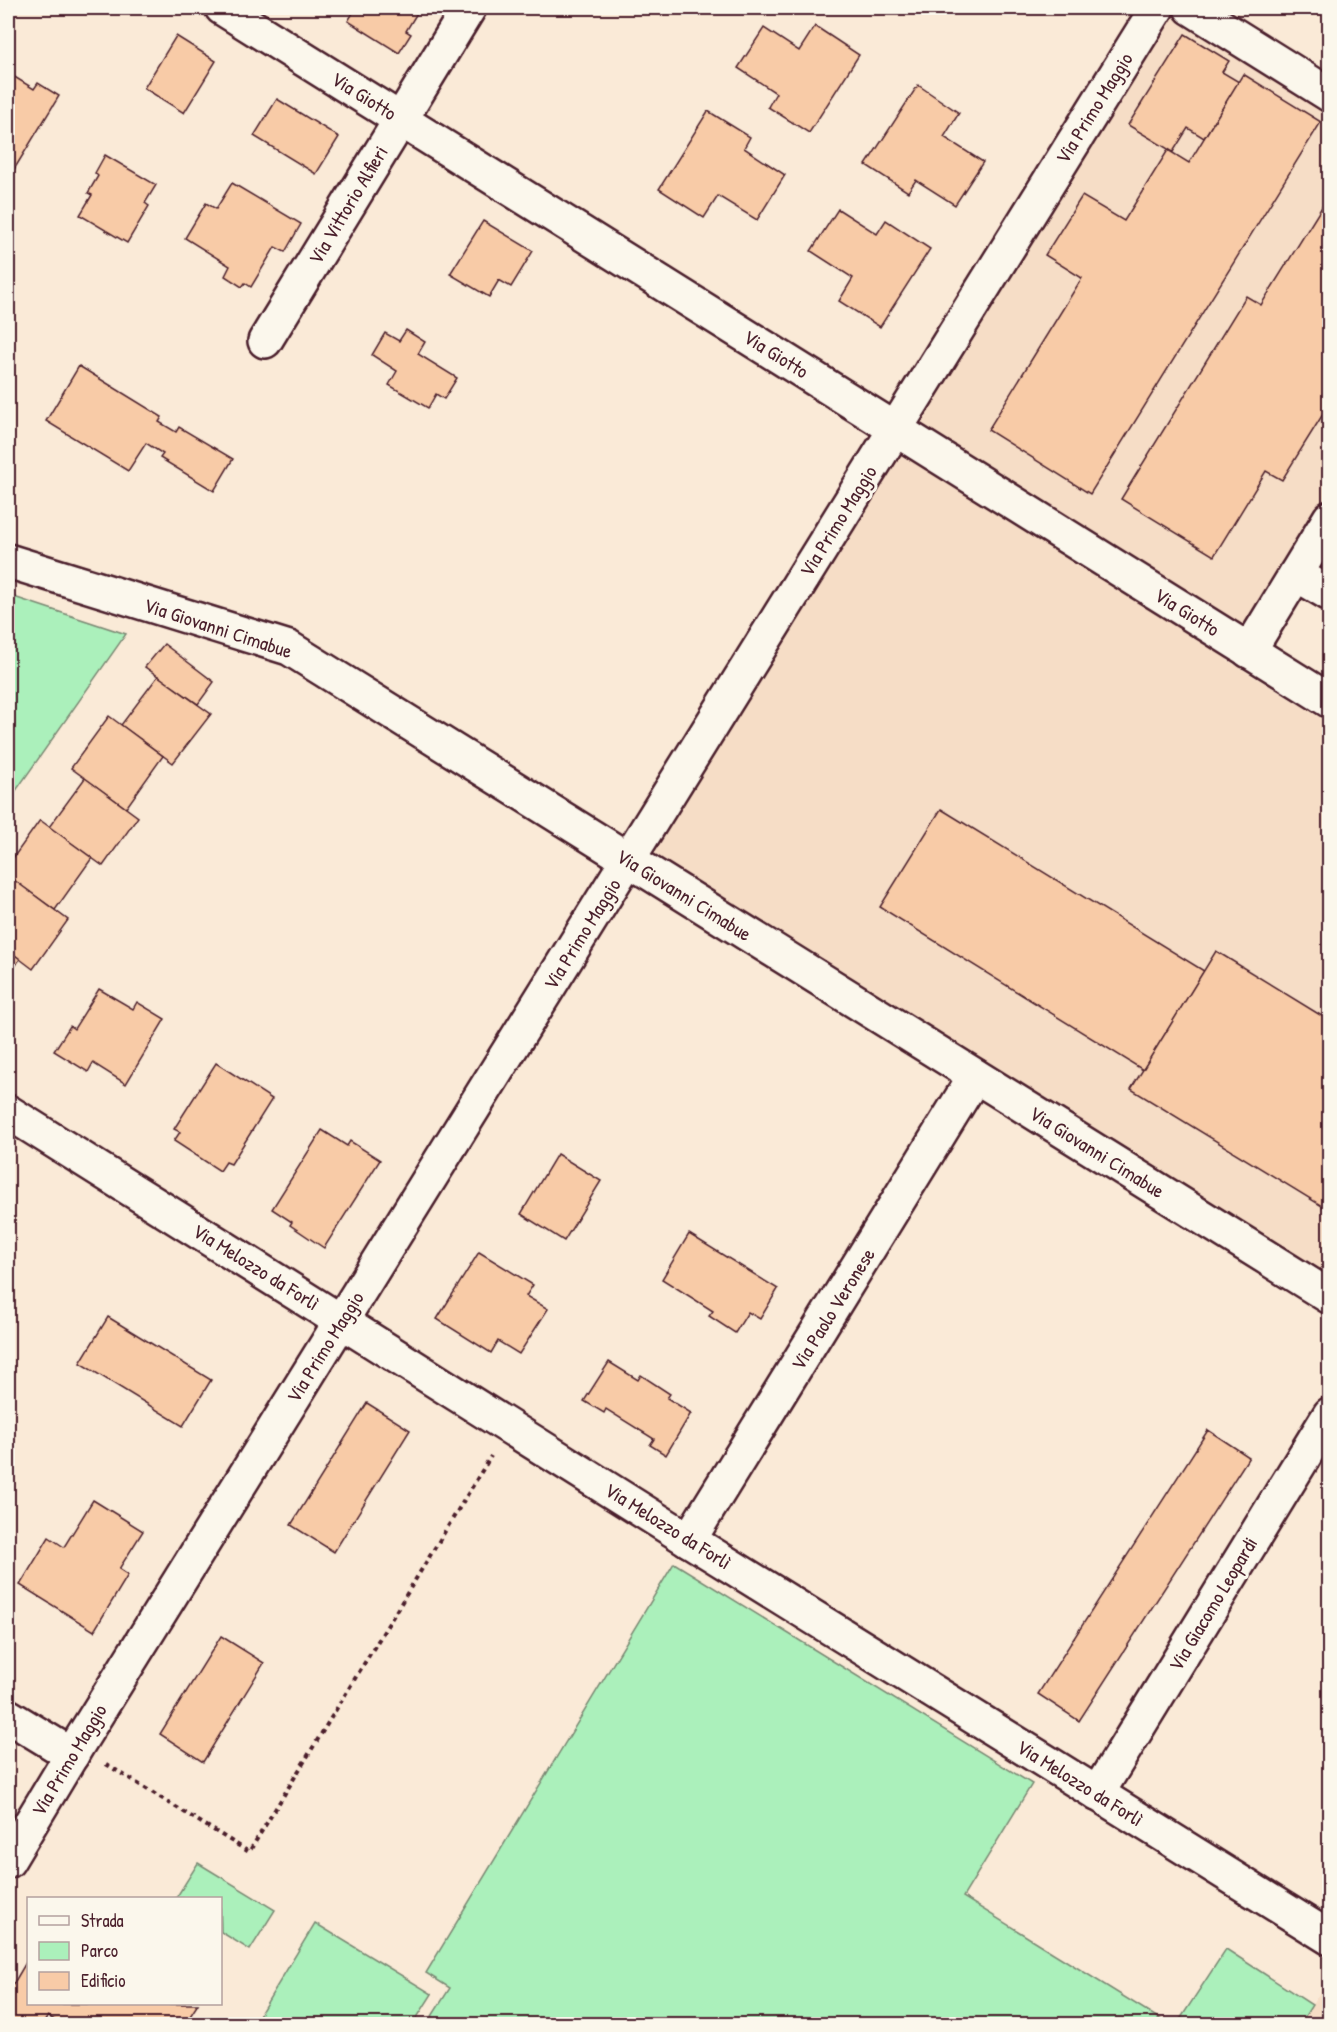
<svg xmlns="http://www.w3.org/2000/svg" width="1337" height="2032" font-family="'Patrick Hand',sans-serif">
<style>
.built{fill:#f6ddc6}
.green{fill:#abf0bb;stroke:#7a8873;stroke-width:1.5}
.building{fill:#f8cba7;stroke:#4a1f2b;stroke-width:1.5}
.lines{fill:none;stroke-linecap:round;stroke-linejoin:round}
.minor-casing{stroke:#4a1f2b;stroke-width:38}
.path{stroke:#4a1f2b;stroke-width:4;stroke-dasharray:4.5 4.5;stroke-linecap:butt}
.minor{stroke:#fbf7ec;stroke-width:33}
.labels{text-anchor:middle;stroke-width:6;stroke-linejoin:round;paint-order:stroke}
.street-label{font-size:20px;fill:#4a1f2b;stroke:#fbf7ec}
</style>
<rect width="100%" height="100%" fill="#faead7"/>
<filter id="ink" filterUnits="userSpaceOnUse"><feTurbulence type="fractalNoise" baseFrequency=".0167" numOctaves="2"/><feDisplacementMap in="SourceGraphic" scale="12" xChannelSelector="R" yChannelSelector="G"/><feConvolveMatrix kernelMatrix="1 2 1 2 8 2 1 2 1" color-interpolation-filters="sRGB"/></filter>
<g filter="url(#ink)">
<!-- built -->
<g class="built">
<path d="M1173 13 1329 112V491L1227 660 1329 723V1277L647 853Z"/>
<path d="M1329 1978V2024H1300L1312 2005Z"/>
</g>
<!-- green -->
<g class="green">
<path d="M8 595 126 634 8 802Z"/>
<path d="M674 1563 1032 1784 963 1897 1168 2024H427L450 1988 426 1973Z"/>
<path d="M198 1863 275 1910 250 1950 221 1932 220 1898H176Z"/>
<path d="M315 1923 432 1994 413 2024H254Z"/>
<path d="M1226 1949 1312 2005 1300 2024H1177Z"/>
</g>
<!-- building -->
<g class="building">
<path d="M356 8H420L406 31 411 34 399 53 348 21Z"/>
<path d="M815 26 859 55 809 133 768 107 776 93 738 68 764 28 799 51Z"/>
<path d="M1185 34 1229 61 1222 72 1239 82 1204 138 1188 128 1173 152 1128 125Z"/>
<path d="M176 36 216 61 184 113 144 88Z"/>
<path d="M8 73 34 89 38 83 59 96 10 176 8 175Z"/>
<path d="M1243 74 1321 122 1090 494 988 430 1082 278 1045 255 1082 196 1124 221 1168 150 1189 163Z"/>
<path d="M918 85 959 113 944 137 983 162 955 205 916 180 908 192 866 165Z"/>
<path d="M277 99 339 137 316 174 254 136Z"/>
<path d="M708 111 750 137 744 148 785 175 757 220 718 196 704 218 659 189Z"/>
<path d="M105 155 156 185 145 203 149 206 127 243 80 215 92 195 88 193 98 176 95 173Z"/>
<path d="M232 183 301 224 285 252 275 247 251 287 245 283 242 287 225 276 230 266 185 238 206 203 216 209Z"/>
<path d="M1330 194V403L1282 480 1266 471 1214 556 1121 499 1246 296 1261 305Z"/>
<path d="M838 209 877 234 886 220 930 249 880 327 839 301 853 278 811 251Z"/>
<path d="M483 221 533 251 511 287 499 280 489 297 450 274Z"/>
<path d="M406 330 425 342 418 354 457 378 444 399 436 394 428 408 389 385 397 371 372 355 385 333 399 341Z"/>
<path d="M79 366 162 417 159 422 176 432 179 427 233 459 214 491 160 458 163 454 146 443 128 471 46 421Z"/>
<path d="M164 644 214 682 198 704 145 667Z"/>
<path d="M158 676 211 714 173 763 121 725Z"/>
<path d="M109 716 163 756 126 808 71 768Z"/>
<path d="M85 778 138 817 103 866 49 827Z"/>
<path d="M941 809 1204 971 1143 1070 880 907Z"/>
<path d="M40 820 92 858 55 910 8 876V865Z"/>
<path d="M14 880 68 920 33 969 8 950V889Z"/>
<path d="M8 950 20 959 8 977Z"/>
<path d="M1216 951 1330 1021V1211L1131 1089Z"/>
<path d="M99 989 133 1009 137 1002 165 1019 126 1084 93 1063 88 1072 54 1051 70 1026 74 1029Z"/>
<path d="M216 1063 272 1099 231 1164 226 1162 220 1171 174 1141 180 1132 174 1129Z"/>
<path d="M322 1130 347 1146 350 1141 380 1160 324 1248 290 1225 292 1222 272 1209Z"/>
<path d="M557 1154 601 1181 564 1241 521 1214Z"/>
<path d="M689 1234 778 1289 760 1319 748 1312 735 1333 709 1316 713 1311 662 1279Z"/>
<path d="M479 1252 533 1285 526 1296 548 1309 519 1354 498 1341 491 1353 437 1319Z"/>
<path d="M108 1317 211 1380 183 1426 80 1363Z"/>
<path d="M609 1362 638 1380 641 1375 670 1394 667 1398 691 1413 666 1455 650 1445 654 1439 606 1409 604 1413 584 1401Z"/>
<path d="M367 1403 410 1430 334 1552 291 1525Z"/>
<path d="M1208 1430 1249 1457 1079 1721 1038 1694Z"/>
<path d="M93 1500 143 1531 119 1569 128 1575 94 1631 20 1585 49 1537 64 1547Z"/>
<path d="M221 1636 264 1663 203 1762 160 1734Z"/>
<path d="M28 1959V2004H198L185 2024H61L48 2016 43 2024H8V1993Z"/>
</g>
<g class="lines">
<!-- minor casing -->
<g class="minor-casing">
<g id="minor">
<path d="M222 8 1330 701"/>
<path d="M1191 8 1330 95"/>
<path d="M265 341 469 8"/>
<path d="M8 561 289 648 1330 1297"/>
<path d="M1296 574 1330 594"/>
<path d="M1249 651 1330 518"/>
<path d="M8 1112 689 1540 1330 1938"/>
<path d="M689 1540 975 1076"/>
<path d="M8 1716 72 1755"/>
<path d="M1097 1794 1330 1414"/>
<path d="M8 1861 77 1746 1157 8"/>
</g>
</g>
<!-- path -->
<path class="path" d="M106 1764 249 1852 491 1456"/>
<!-- minor -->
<use href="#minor" class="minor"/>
</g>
</g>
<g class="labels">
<!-- street labels -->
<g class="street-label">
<text transform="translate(364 96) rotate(32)" y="7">Via Giotto</text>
<text transform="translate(1094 108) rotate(-58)" y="7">Via Primo Maggio</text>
<text transform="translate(348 205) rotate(-59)" y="7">Via Vittorio Alfieri</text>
<text transform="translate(776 354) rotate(32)" y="7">Via Giotto</text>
<text transform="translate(838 521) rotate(-58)" y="7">Via Primo Maggio</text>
<text transform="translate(1187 612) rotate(32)" y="7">Via Giotto</text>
<text transform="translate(218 628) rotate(18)" y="7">Via Giovanni Cimabue</text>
<text transform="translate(684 895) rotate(32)" y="7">Via Giovanni Cimabue</text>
<text transform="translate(582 934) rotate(-58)" y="7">Via Primo Maggio</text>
<text transform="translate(1097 1152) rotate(32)" y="7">Via Giovanni Cimabue</text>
<text transform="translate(256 1267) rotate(32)" y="7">Via Melozzo da Forlì</text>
<text transform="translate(833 1309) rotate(-58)" y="7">Via Paolo Veronese</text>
<text transform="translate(325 1347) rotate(-58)" y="7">Via Primo Maggio</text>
<text transform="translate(668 1526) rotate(32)" y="7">Via Melozzo da Forlì</text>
<text transform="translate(1213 1604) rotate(-59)" y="7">Via Giacomo Leopardi</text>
<text transform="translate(69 1760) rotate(-59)" y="7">Via Primo Maggio</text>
<text transform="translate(1080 1783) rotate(32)" y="7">Via Melozzo da Forlì</text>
</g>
</g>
<!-- margin -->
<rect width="1337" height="2032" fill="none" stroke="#fbf7ec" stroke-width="30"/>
<rect x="15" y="15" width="1307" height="2002" fill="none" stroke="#4a1f2b" stroke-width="2" filter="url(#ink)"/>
<!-- legend -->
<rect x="27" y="1897" width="195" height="108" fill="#fbf7ec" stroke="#b4a19f" stroke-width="1.5"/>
<rect x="39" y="1916" width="30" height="9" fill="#fbf7ec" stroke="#b4a19f" stroke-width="1.5"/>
<text x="81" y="1927" font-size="18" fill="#4a1f2b">Strada</text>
<rect x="39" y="1942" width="30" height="18" fill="#abf0bb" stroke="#b4a19f" stroke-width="1.5"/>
<text x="81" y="1957" font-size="18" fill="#4a1f2b">Parco</text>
<rect x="39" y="1972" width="30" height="18" fill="#f8cba7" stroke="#b4a19f" stroke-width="1.5"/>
<text x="81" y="1987" font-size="18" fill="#4a1f2b">Edificio</text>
</svg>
